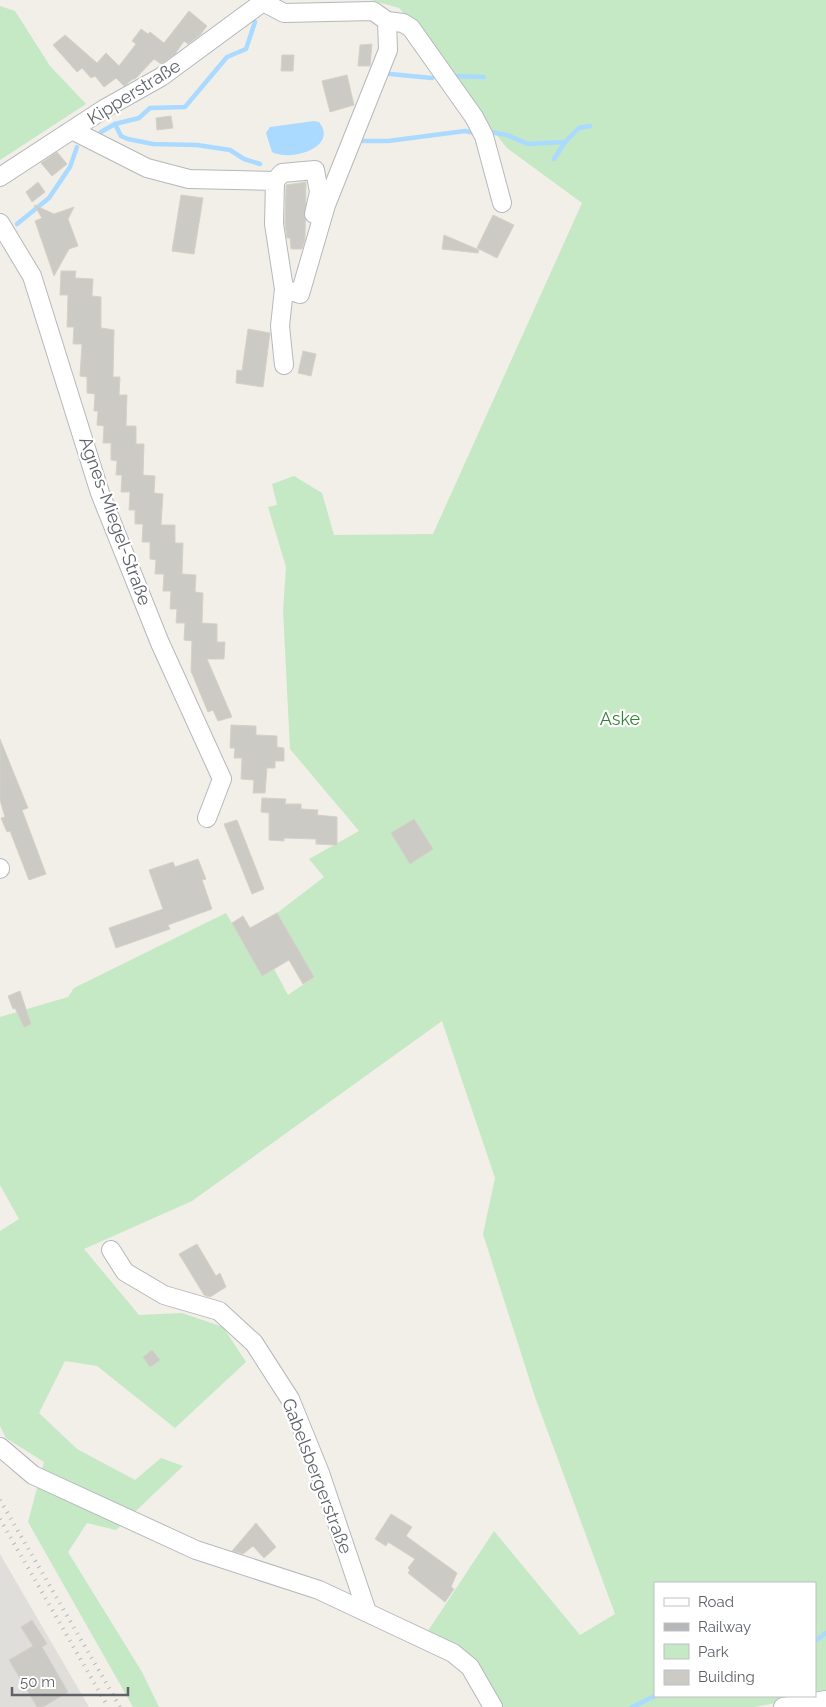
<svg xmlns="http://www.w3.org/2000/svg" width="826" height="1707" font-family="Raleway,sans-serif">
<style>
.industrial{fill:#e0deda}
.green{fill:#c5e8c5}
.water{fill:#aadaff}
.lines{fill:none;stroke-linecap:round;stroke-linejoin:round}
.stream{stroke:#aadaff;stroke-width:4.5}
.building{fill:#cccac5;stroke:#d6d1c6}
.minor-casing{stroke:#b5b8bc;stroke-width:20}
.minor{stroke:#fff;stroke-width:18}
.rail{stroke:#b6b7b8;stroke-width:4;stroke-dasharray:1 6;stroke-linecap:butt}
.labels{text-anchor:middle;stroke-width:4.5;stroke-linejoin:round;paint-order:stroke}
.street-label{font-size:18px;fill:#5f6368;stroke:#fff}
.park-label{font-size:18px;fill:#348238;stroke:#fff}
</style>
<rect width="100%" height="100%" fill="#f1efe8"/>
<!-- industrial -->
<path class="industrial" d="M0 1554 89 1707H0Z"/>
<!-- green -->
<g class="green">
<path d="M371 0H826V1693L815 1696V1583H655V1696H814L754 1707H498L490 1688 424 1637 494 1531 580 1635 615 1614 535 1397 483 1234 495 1178 442 1021 192 1201 84 1249 139 1315 182 1313 223 1327 246 1362 175 1428 97 1366 65 1361 39 1413 77 1449 135 1480 161 1458 183 1466 116 1530 87 1523 68 1552 142 1672 159 1707H133L28 1522 44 1462 6 1438 0 1426V1231L19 1219 0 1185V1017L68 997 74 988 226 913 262 975 274 969 288 995 314 977 277 913 324 877 309 859 359 831 290 749 283 610 286 567 268 507 277 505 272 484 294 476 322 493 334 535 433 534 582 203 507 148 491 128 437 49 399 8Z"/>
<path d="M0 6 15 11 50 66 86 104 0 160Z"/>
</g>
<!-- water -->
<path class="water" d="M314 121 319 122C339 147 291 162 272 152L266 133 270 127Z"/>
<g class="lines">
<!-- stream -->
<g class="stream">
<path d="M390 74 432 78"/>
<path d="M451 76 484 77"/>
<path d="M115 124 121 136 128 139 153 144 197 145 230 150 244 159 260 164"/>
<path d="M101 132 115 124 139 118 150 108 185 107 227 57 246 49 255 22"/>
<path d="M490 132 507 135 528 144 565 142 579 128 590 126"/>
<path d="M363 141H388L465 131 475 133"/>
<path d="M554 159 565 142"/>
<path d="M17 224 49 198 70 167 77 147"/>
<path d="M815 1641 826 1633"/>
<path d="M632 1707 655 1696"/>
</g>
</g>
<!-- building -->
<g class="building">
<path d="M189 11 207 26 200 35 188 44 184 41 175 54 161 64 154 59 135 79H133L124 86 116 78 104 87 95 76 91 78 82 68 77 72 53 45 65 35 97 63 106 53 119 66 136 44 132 41 141 29 148 34 150 32 164 43Z"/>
<path d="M372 44 370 66H358L360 45Z"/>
<path d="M282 55H294L293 71H281Z"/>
<path d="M347 75 354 105 330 112 322 81Z"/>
<path d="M171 116 173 128 157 130 156 118Z"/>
<path d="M57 152 67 164 52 176 41 163Z"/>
<path d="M38 182 45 192 32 202 26 192Z"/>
<path d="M306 182 305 239 302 249H291L290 238H287L285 223 286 185Z"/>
<path d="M181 195 203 198 194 254 172 251Z"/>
<path d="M34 205 54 214 74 207 68 219 78 246 69 249 54 276 35 221 42 218Z"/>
<path d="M493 215 514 225 497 258 477 248Z"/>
<path d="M444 235 479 250 478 253 442 249Z"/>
<path d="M61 271H76L75 278 93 279 92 296 101 297V328L114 330 113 377H120L119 395H127L126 426H136V444H144L143 475 155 476 154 493 163 494 161 525H175V543H183L182 574 196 575 195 592 203 593 202 623 217 624V642H225L224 659H207L232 717 218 721 213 710 208 712 191 671 192 641 184 640 185 623H176L177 609H170L171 591H163L164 574H155L156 560 150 559V542H142L143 524H135V510H129L130 492H121L122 475H116L117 461 111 460V443H103L104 426 97 425 98 411H94L95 394 87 393V377L80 376 82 344H73L74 327H67L68 295H60Z"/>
<path d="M248 329 270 333 263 387 236 383 237 370 242 371Z"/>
<path d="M303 351 316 354 311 376 298 373Z"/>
<path d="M231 725 256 726V735L277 736V747L284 748V761H275V768H267L265 793H253L254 780 241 779 242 758H234L235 748H230Z"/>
<path d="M0 739 28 808 22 810 46 874 29 880 10 831 7 832 1 818 5 817 0 800Z"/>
<path d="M262 798 286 799 285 804H301V809L318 810 317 815 337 817V845L316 844V839L284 838V841L269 840V813L261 812Z"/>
<path d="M414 819 433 849 410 864 391 833Z"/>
<path d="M237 820 264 889 252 894 224 824Z"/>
<path d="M198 859 206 879 202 880 212 909 168 925 170 929 116 948 109 928 163 909 149 870 173 862 175 867Z"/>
<path d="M277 913 314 977 303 984 289 960 262 976 232 923 243 916 250 928Z"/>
<path d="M20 991 31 1024 24 1027 15 1008 13 1009 8 996Z"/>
<path d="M197 1244 216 1276 220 1273 226 1287 210 1297 204 1295 179 1254Z"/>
<path d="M152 1350 160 1360 150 1367 143 1357Z"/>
<path d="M391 1514 412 1527 406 1536 457 1573 451 1587 454 1589 445 1602 408 1573 410 1570 408 1568 415 1559 388 1542 386 1546 375 1539Z"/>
<path d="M256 1523 276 1547 264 1558 253 1546 243 1554 232 1551Z"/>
<path d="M32 1620 47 1644 42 1647 68 1692 43 1707H37L9 1660 33 1646 21 1627Z"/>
</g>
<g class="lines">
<!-- minor casing -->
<g class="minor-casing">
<g id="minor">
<path d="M387 21 403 23 411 28 474 117 484 136 502 203"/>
<path d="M0 177 104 109 161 77 263 2 284 13 373 11 387 21 388 50 326 205 300 294 284 289 274 224 275 181 189 179 147 168 72 130"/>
<path d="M275 181 282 173 315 170 319 192 314 214"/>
<path d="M0 223 32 276 100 493 160 643 222 779 207 818"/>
<path d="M284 365 280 326 284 289"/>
<path d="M0 868V869"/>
<path d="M111 1250 125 1272 164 1295 219 1311 254 1343 290 1399 320 1473 367 1612"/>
<path d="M0 1447 33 1475 196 1550 319 1590 453 1653 470 1667 493 1707"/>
<path d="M783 1707 826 1700"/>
</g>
</g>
<!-- minor -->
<use href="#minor" class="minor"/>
<!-- rail -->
<g class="rail">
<path d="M0 1500 120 1707"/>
<path d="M0 1519 108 1707"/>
</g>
</g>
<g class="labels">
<!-- street labels -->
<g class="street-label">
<text transform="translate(134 92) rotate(-32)" y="6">Kipperstraße</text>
<text transform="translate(115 521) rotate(70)" y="6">Agnes-Miegel-Straße</text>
<text transform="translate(317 1476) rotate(69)" y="6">Gabelsbergerstraße</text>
</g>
<!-- park labels -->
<g class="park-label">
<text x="620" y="725">Aske</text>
</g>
</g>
<!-- legend -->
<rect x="654" y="1582" width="162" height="115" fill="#ffffff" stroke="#bfc1c3"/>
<rect x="664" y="1598" width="25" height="8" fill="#ffffff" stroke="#bfc1c3"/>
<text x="698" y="1607" font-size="15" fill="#5f6368">Road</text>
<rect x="664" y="1623" width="25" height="8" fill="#b6b7b8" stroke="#bfc1c3"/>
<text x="698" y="1632" font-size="15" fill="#5f6368">Railway</text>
<rect x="664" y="1644" width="25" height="15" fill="#c5e8c5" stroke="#bfc1c3"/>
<text x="698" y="1657" font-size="15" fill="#5f6368">Park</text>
<rect x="664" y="1670" width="25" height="15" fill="#cccac5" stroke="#bfc1c3"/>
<text x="698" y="1682" font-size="15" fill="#5f6368">Building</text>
<!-- scale -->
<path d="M12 1687v8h116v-8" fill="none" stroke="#5f6368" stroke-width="2.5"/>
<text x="20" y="1687" font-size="15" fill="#5f6368" stroke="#ffffff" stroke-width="4" paint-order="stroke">50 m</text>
</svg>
